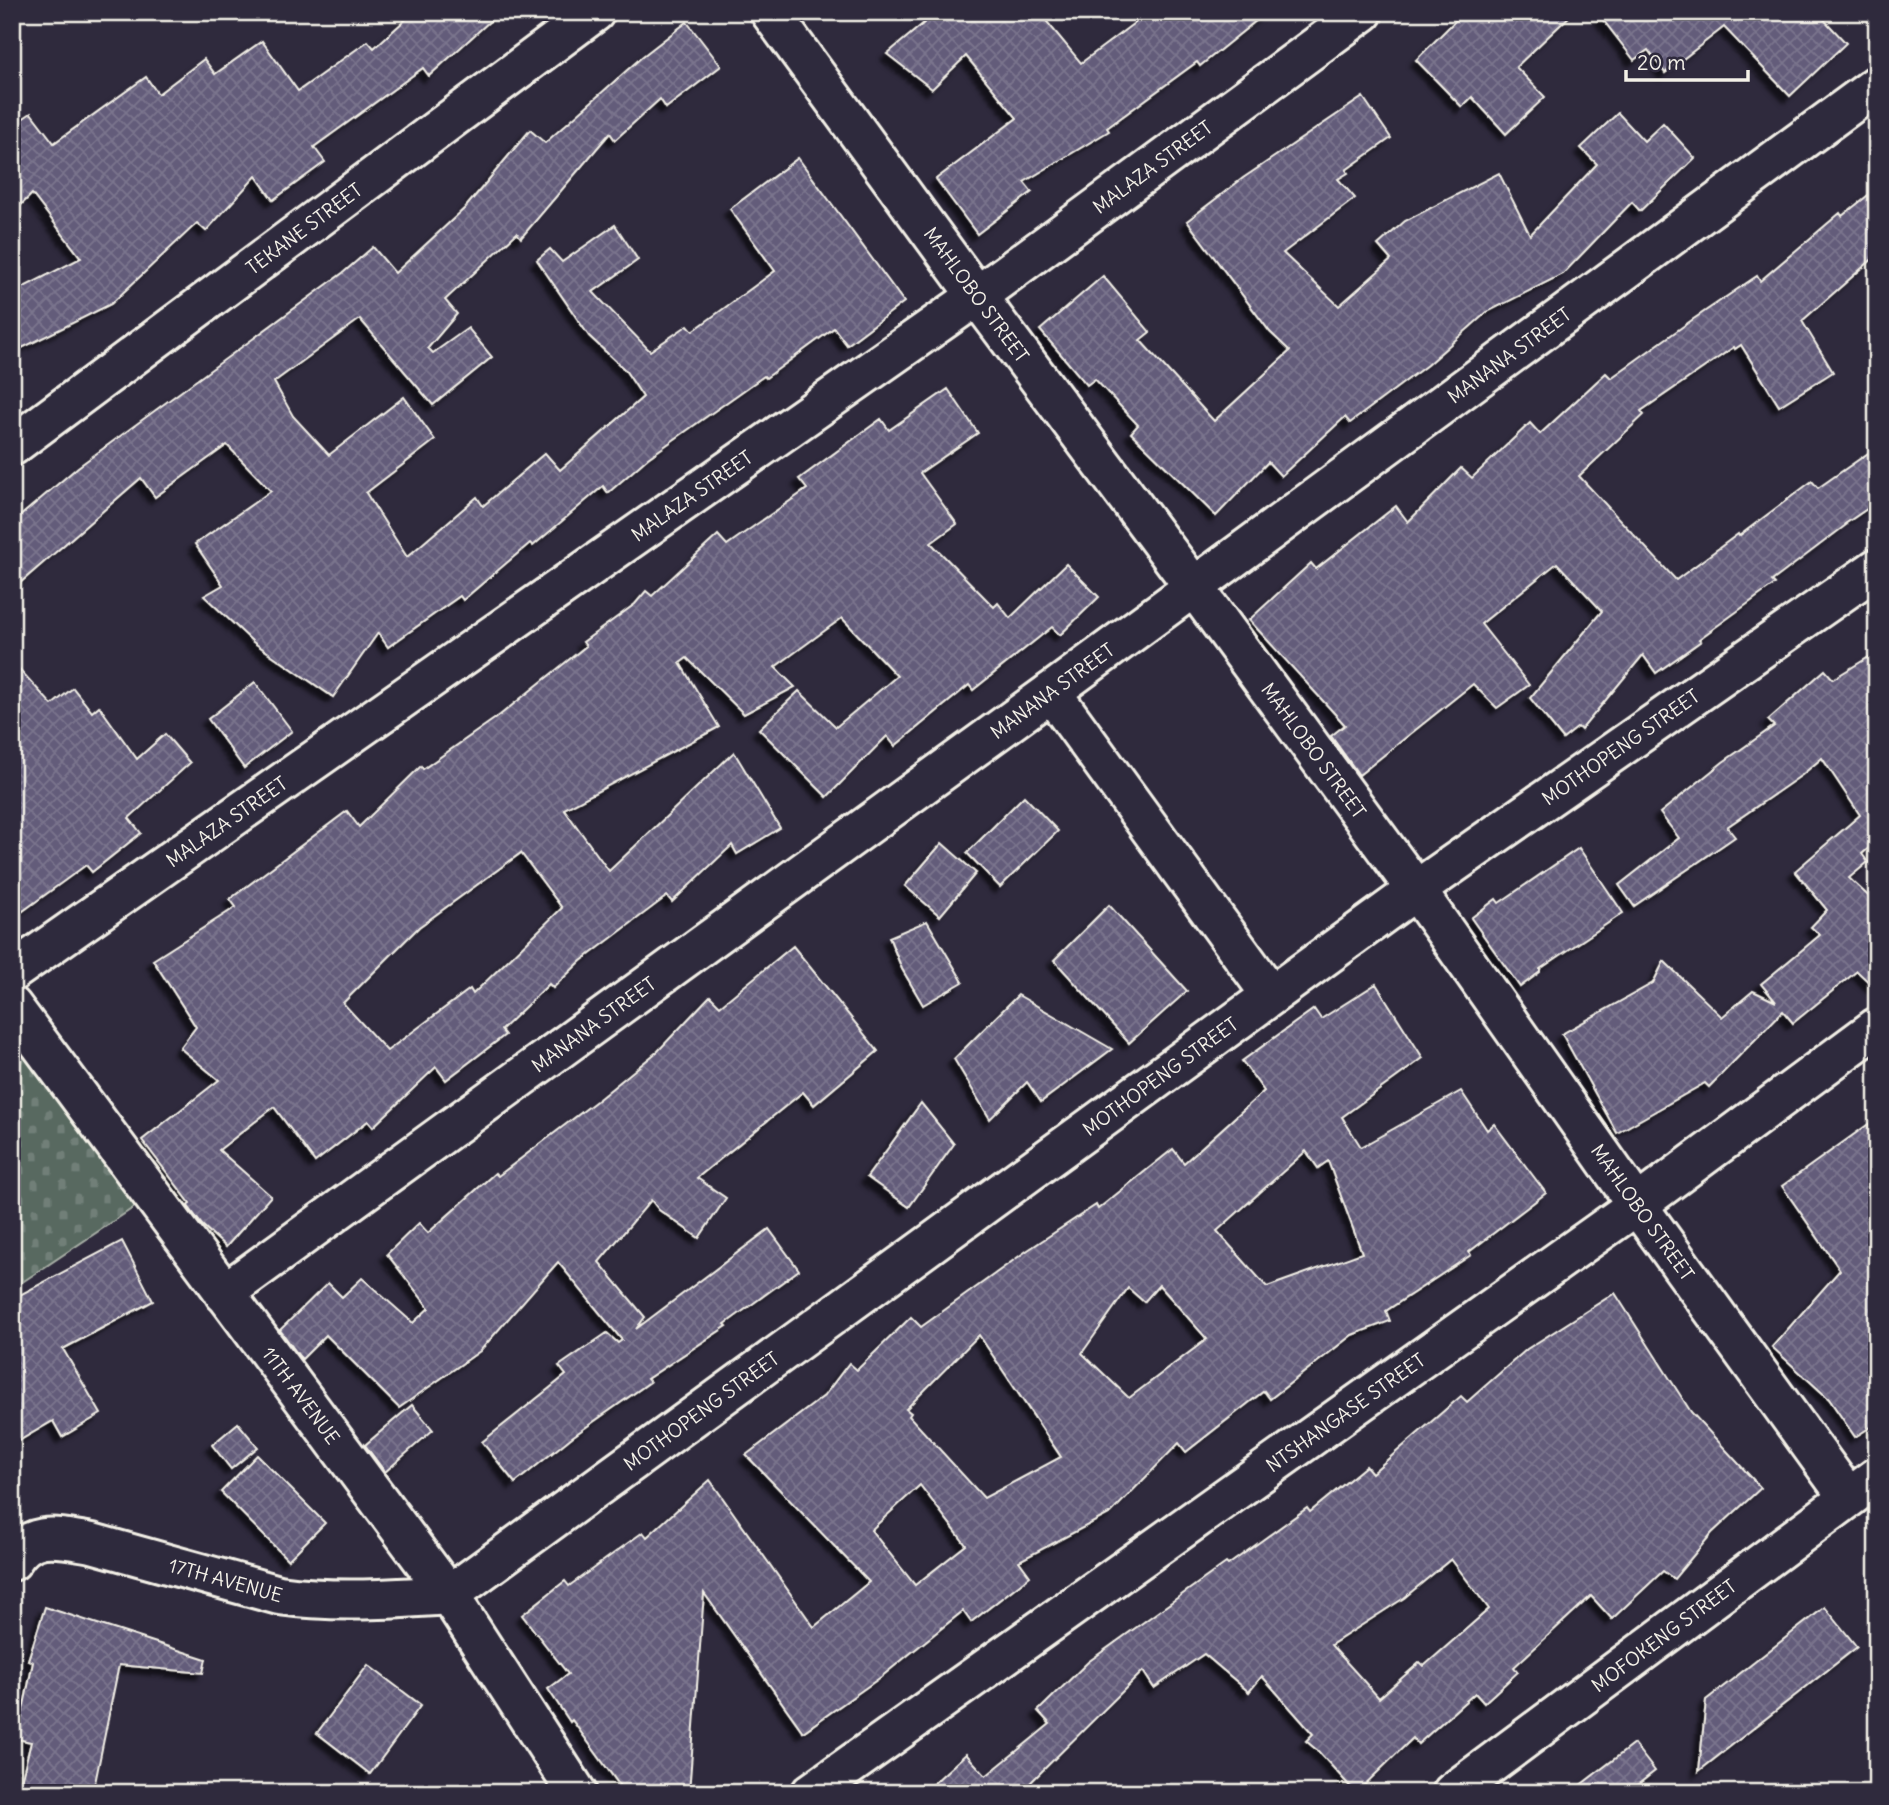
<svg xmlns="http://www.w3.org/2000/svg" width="1889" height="1805" font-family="Delius,sans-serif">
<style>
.cemetery{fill:url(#cemetery-stones);stroke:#a6ada4;stroke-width:2}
.building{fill:url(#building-cross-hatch);stroke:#f4f1e8;stroke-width:2;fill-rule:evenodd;filter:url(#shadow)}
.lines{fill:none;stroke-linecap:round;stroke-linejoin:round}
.minor-casing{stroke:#f4f1e8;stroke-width:44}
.minor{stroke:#2f2a3d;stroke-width:38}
.labels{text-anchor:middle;stroke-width:5;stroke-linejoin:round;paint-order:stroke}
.street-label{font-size:19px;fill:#f4f1e8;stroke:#2f2a3d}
</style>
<defs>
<pattern id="cemetery-stones" width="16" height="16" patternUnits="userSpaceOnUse" patternTransform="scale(1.75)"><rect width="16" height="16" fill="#586961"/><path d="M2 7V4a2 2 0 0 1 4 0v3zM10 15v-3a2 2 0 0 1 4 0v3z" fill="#717f78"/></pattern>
<pattern id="building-cross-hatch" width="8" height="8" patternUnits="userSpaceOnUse" patternTransform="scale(1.75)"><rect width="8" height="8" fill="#635c7a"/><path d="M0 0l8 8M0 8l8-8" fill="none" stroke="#7a748d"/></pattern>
<filter id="shadow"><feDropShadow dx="-6" dy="6" stdDeviation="2" flood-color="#0009"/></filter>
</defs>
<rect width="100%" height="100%" fill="#2f2a3d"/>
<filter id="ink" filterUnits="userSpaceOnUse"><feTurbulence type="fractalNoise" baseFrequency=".0143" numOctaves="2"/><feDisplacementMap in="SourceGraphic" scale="14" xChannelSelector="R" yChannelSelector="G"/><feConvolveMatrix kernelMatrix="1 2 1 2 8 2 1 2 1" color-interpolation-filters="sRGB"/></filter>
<g filter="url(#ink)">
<!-- cemetery -->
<path class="cemetery" d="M12 977 166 1186 12 1289Z"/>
<!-- building -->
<g class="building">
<path d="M414 12H500L429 76 423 68 314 147 325 162 273 200 256 176 206 231 197 223 111 304 12 353V293L81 258 32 194 12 214V126L31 113 54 143 146 77 158 94 204 59 215 74 262 41 298 91 368 41 374 48Z"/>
<path d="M937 12H1039L1081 63 1149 12H1267L1200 66 1197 62 1107 128 1109 131 1024 182 1032 192 977 234 936 179 1017 118 966 56 932 89 887 54Z"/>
<path d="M1464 12H1574L1516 67 1545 97 1506 134 1472 97 1462 107 1416 60Z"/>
<path d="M1597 12H1817L1846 43 1790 96 1724 27 1665 73 1648 50 1634 60Z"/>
<path d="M687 22 721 66 666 108 660 99 615 140 610 133 521 238 517 233 445 300 457 314 428 348 433 353 468 328 492 357 433 405 360 319 274 382 293 416 329 455 404 397 435 440 366 493 407 557 477 497 483 506 545 453 560 470 643 397 625 370 589 336 537 260 550 249 562 262 615 225 638 260 593 292 650 351 688 325 693 331 775 271 730 209 798 158 904 302 847 345 834 328 766 378 764 376 648 458 608 493 603 486 533 546 530 543 463 600 460 596 388 647 378 633 333 697 253 642 204 596 223 585 195 544 271 491 227 445 155 497 141 478 12 590V523L78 467 344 272 373 247 395 273 465 208 530 130 545 143 643 56Z"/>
<path d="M1363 97 1391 138 1346 170 1348 173 1338 179 1355 198 1283 253 1339 306 1391 260 1378 245 1405 221 1499 173 1530 235 1597 164 1581 148 1618 113 1644 141 1663 123 1695 158 1640 211 1632 202 1563 274 1487 312 1427 365 1350 423 1345 417 1281 476 1268 462 1216 516 1131 433 1138 425 1095 379 1087 385 1040 330 1103 276 1150 332 1140 340 1214 421 1290 351 1270 332 1187 221 1243 178Z"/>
<path d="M1877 188V255L1802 321 1833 372 1779 406 1741 345 1735 349 1734 347 1641 411 1644 415 1579 476 1676 580 1738 534 1739 536 1812 481 1818 488 1877 447V502L1845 524 1846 525 1772 581 1775 584 1699 639 1701 641 1656 673 1643 655 1581 730 1578 727 1563 739 1530 698 1602 611 1557 563 1481 624 1529 685 1497 708 1473 684 1359 775 1331 736 1345 725 1249 620 1311 563 1316 569 1396 506 1408 522 1461 468 1472 478 1530 423 1540 434 1606 373 1611 378 1692 320 1757 276 1760 281 1840 213 1842 216Z"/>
<path d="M948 389 978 433 920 473 957 524 931 543 994 607 998 603 1010 618 1066 564 1099 597 1060 635 1052 627 973 690 969 685 895 746 887 736 827 797 759 729 799 691 836 727 897 676 842 618 775 667 795 687 744 714 687 658 680 663 719 727 564 809 609 871 734 752 780 828 737 854 732 845 672 902 667 896 581 961 553 988 549 984 501 1030 505 1035 446 1080 436 1067 373 1127 368 1121 315 1162 274 1107 219 1150 271 1196 226 1247 202 1225 188 1206 190 1203 142 1140 219 1080 180 1048 196 1027 153 960 236 907 230 899 347 811 359 827 421 766 423 769 500 715 586 646 583 642 635 604 646 591 652 596 718 535 727 545 807 489 799 479 881 419 889 430ZM521 853 562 908 473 994 470 989 387 1051 343 1003 419 927Z"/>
<path d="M1877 652V841L1862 854 1868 862 1849 878 1877 904V990L1857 971 1793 1023 1783 1011 1709 1087 1705 1083 1617 1133 1562 1034 1653 983 1664 961 1722 1017 1753 991 1776 1002 1761 984 1820 935 1811 927 1827 910 1795 871 1860 815 1822 758 1802 775 1727 827 1735 837 1634 906 1619 885 1679 838 1660 813 1723 762 1774 726 1768 720 1825 670 1833 679Z"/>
<path d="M12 661 52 705 73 688 92 712 99 706 137 759 165 734 190 763 129 818 141 833 92 872 86 865 12 919Z"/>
<path d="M255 682 292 731 244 768 208 719Z"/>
<path d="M1024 796 1058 831 1000 887 967 853Z"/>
<path d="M942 843 976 873 940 916 905 886Z"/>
<path d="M1579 848 1623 913 1540 969V972L1520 987 1471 918 1496 899 1499 903Z"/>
<path d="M1109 905 1187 991 1129 1043 1054 960Z"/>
<path d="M927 921 963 982 923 1005 902 969 889 937Z"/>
<path d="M793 946 878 1051 814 1105 803 1092 697 1178 726 1198 699 1238 659 1210 651 1200 599 1262 645 1317 636 1329 769 1229 799 1270 725 1324 727 1326 647 1379 650 1382 572 1437 515 1483 482 1442 566 1375 559 1366 607 1333 618 1343 622 1340 558 1262 480 1351 399 1408 326 1335 302 1359 299 1356 280 1330 328 1283 342 1297 362 1278 413 1323 429 1308 387 1254 419 1223 428 1233 495 1173 498 1176 599 1099 658 1051 710 996 720 1006Z"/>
<path d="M1376 984 1423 1058 1342 1117 1361 1147 1461 1091 1487 1130 1494 1124 1546 1193 1469 1252 1471 1255 1386 1311 1390 1321 1352 1335 1270 1399 1264 1391 1186 1452 1179 1443 1111 1513 1019 1561 1030 1576 971 1622 963 1611 881 1677 803 1732 704 1593 689 1793H625L572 1720 570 1722 548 1689 568 1674 522 1615 565 1581 569 1586 643 1532 647 1537 710 1480 814 1627 869 1582 746 1455 824 1396 849 1363 857 1370 911 1317 921 1327 1025 1252 1096 1205 1098 1209 1173 1149 1184 1163 1264 1091 1242 1061 1314 1009 1321 1019ZM1306 1151 1318 1168 1328 1161 1362 1253 1267 1287 1217 1231ZM1159 1285 1207 1339 1129 1398 1082 1353 1128 1288 1144 1302ZM979 1335 1061 1457 984 1498 909 1416 911 1413 906 1409ZM920 1485 966 1545 915 1585 871 1530Z"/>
<path d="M1018 995 1112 1049 1041 1102 1027 1082 990 1119 954 1059Z"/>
<path d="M921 1103 954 1144 909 1207 867 1177Z"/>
<path d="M1877 1118V1423L1855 1437 1829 1399 1772 1347 1840 1270 1782 1186Z"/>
<path d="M122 1241 153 1301 63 1349 101 1414 62 1437 53 1421 12 1445V1299Z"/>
<path d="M1615 1293 1691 1412 1761 1488 1712 1533 1674 1579 1663 1571 1612 1619 1591 1596 1514 1667 1518 1672 1484 1703 1475 1693 1418 1744 1413 1738 1356 1793 1318 1751 1306 1741 1313 1734 1262 1676 1249 1692 1204 1654 1154 1688 1143 1671 1020 1793H923L966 1754 986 1776 1050 1724 1038 1711 1088 1662 1226 1563 1228 1565 1307 1508 1310 1512 1366 1466 1372 1473 1461 1396 1467 1402 1527 1349ZM1451 1559 1489 1609 1424 1666 1420 1662 1379 1698 1331 1645 1404 1598Z"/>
<path d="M412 1405 433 1430 385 1472 365 1445Z"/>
<path d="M238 1423 258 1447 231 1469 212 1445Z"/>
<path d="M257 1455 325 1523 288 1560 221 1492Z"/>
<path d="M45 1607 206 1659 203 1673 119 1665 93 1793H18L31 1742 17 1739 33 1662 28 1660Z"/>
<path d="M1825 1607 1857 1647 1699 1771 1706 1700Z"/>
<path d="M368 1665 421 1705 370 1774 317 1733Z"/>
<path d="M1634 1744 1655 1771 1627 1793H1570Z"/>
</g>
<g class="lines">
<!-- minor casing -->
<g class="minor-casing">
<g id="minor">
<path id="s1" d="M770 12 977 296 1194 587 1416 890 1637 1205 1848 1497"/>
<path id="s2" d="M12 446 595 12"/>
<path d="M1051 692 1271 995"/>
<path id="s3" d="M12 972 977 296 1363 12"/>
<path id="s4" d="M12 1006 449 1595 577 1793"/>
<path id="s5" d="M224 1293 1051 692 1877 85"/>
<path id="s6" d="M12 1561C31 1528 61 1538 92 1543L279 1595C335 1603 392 1599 449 1595L1416 890 1877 568"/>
<path id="s7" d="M811 1793 1637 1205 1877 1027"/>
<path id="s8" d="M1452 1793 1877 1477"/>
</g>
</g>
<!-- minor -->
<use href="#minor" class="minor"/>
</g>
</g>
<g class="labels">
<!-- street labels -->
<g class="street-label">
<text dy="7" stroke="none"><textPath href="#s3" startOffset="1396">MALAZA STREET</textPath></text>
<text dy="7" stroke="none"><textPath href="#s2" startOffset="364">TEKANE STREET</textPath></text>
<text dy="7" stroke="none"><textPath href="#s1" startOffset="350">MAHLOBO STREET</textPath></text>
<text dy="7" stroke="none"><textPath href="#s5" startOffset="1591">MANANA STREET</textPath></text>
<text dy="7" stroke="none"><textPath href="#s3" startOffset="830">MALAZA STREET</textPath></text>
<text dy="7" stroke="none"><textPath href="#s5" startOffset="1024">MANANA STREET</textPath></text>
<text dy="7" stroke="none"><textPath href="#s6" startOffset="1900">MOTHOPENG STREET</textPath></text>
<text dy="7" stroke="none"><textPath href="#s1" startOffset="917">MAHLOBO STREET</textPath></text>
<text dy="7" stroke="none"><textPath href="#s3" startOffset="262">MALAZA STREET</textPath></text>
<text dy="7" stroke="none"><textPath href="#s5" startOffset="457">MANANA STREET</textPath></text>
<text dy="7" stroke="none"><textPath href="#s6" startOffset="1334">MOTHOPENG STREET</textPath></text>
<text dy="7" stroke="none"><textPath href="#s1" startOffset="1484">MAHLOBO STREET</textPath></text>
<text dy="7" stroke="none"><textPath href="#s4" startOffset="485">11TH AVENUE</textPath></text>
<text dy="7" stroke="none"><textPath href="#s6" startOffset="766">MOTHOPENG STREET</textPath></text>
<text dy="7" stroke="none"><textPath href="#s7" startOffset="656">NTSHANGASE STREET</textPath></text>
<text dy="7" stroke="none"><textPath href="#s6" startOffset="228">17TH AVENUE</textPath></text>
<text dy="7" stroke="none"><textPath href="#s8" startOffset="264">MOFOKENG STREET</textPath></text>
</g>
</g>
<!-- margin -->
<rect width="1889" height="1805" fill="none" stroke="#2f2a3d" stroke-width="42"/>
<rect x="21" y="21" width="1847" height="1763" fill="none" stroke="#f4f1e8" stroke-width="2.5" filter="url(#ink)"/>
<!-- scale -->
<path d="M1626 70v10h122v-10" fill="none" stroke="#f4f1e8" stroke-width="3.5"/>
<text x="1637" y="70" font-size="21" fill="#f4f1e8" stroke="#2f2a3d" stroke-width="5" paint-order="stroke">20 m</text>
</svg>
